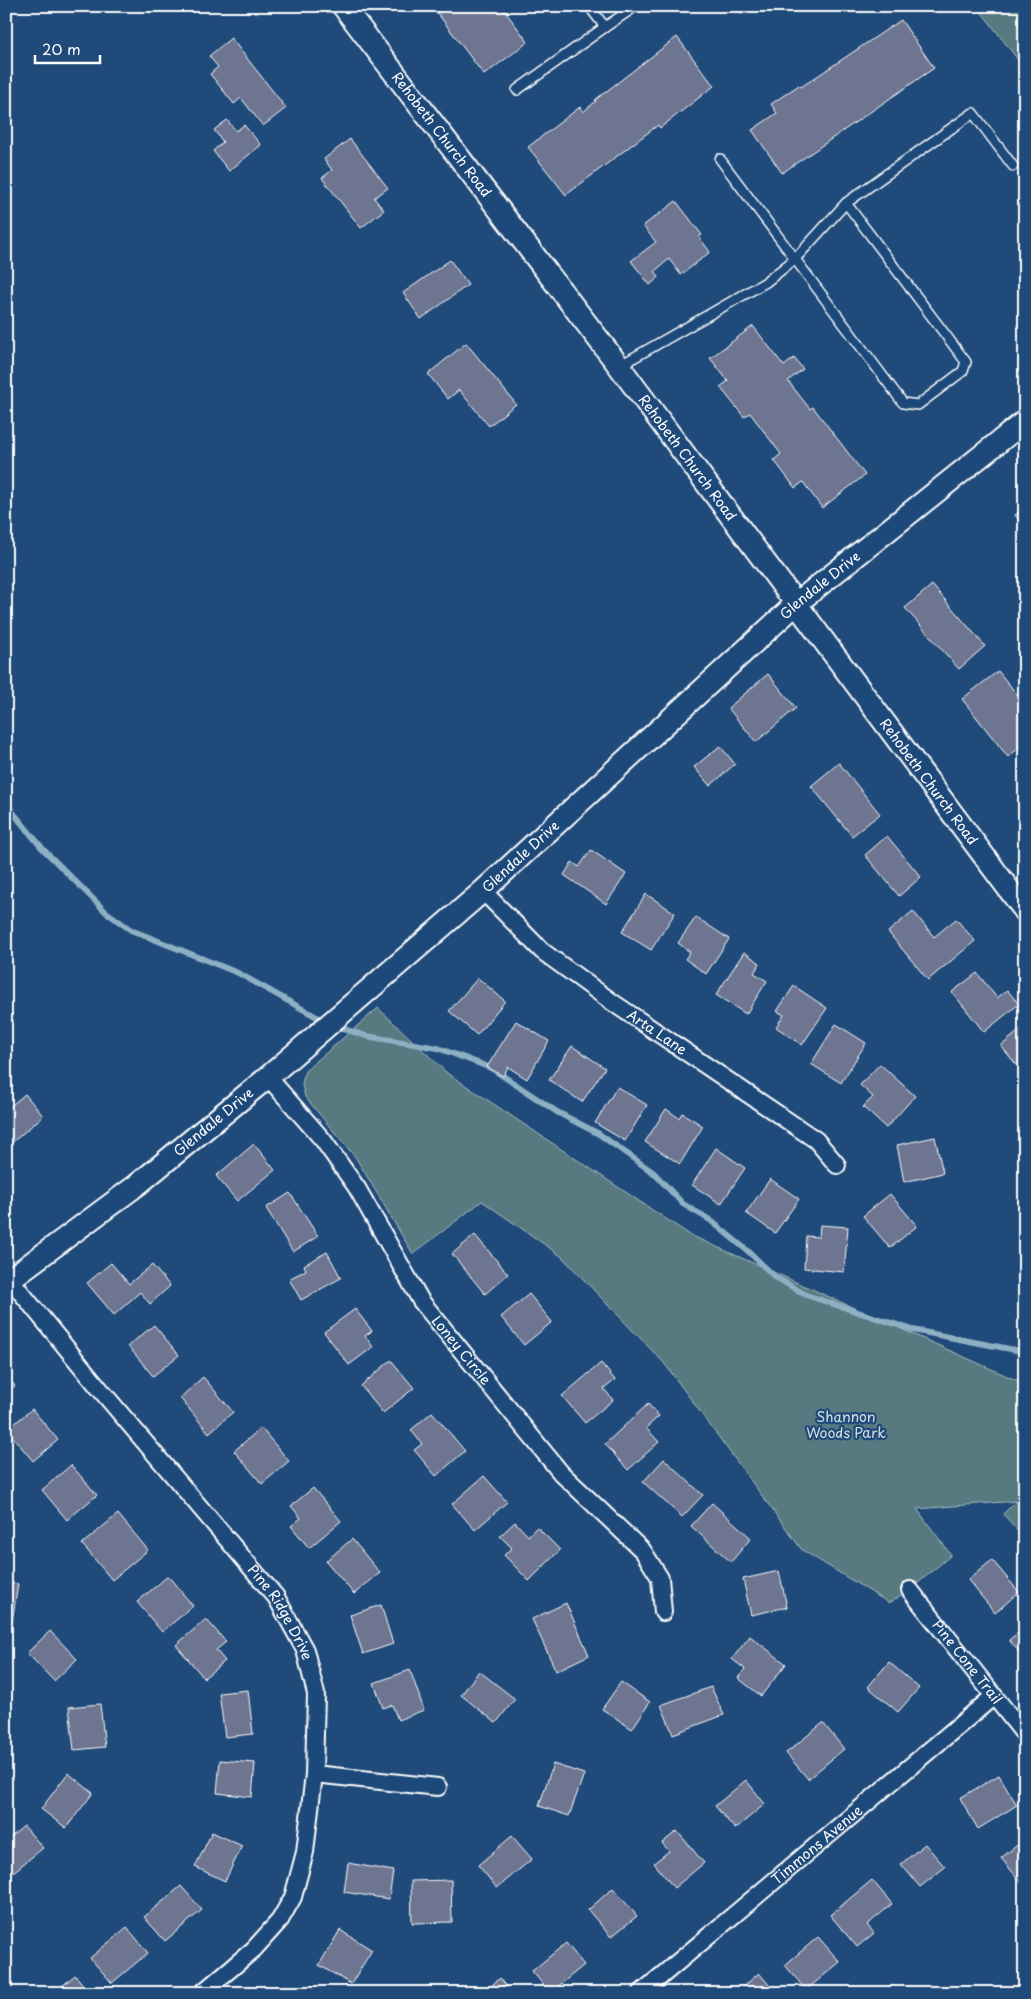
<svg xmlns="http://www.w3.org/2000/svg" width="1031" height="1999" font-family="'Playpen Sans',sans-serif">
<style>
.green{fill:#577a7f;stroke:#abbcbf}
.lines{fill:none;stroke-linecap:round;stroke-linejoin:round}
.stream{stroke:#8eb0c4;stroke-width:6}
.building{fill:#6d7491;stroke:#fff}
.service-casing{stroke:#fff;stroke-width:12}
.minor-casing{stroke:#fff;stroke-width:20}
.tertiary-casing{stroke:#fff;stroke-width:25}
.service{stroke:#1f4a7a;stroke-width:9}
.minor{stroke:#1f4a7a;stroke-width:16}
.tertiary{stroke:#1f4a7a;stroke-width:21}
.labels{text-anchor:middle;stroke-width:4.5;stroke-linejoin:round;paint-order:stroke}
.street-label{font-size:14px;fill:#fff;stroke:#1f4a7a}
.park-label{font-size:14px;fill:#d5dedf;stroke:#1f4a7a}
</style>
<rect width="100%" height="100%" fill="#1f4a7a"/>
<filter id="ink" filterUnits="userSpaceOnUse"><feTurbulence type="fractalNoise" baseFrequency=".02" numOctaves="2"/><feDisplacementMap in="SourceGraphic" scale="10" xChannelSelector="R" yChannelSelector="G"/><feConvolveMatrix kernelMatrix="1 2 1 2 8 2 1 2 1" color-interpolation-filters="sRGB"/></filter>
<g filter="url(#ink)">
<!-- green -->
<g class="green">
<path d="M977 6H1025V69Z"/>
<path d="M378 1008 447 1073 690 1235 1025 1384V1538L1003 1514 1016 1501 917 1509 951 1555 910 1590 889 1603 802 1550 664 1363 561 1256 482 1201 413 1254 356 1158 305 1097 302 1084 305 1071Z"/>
</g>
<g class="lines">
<!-- stream -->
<g class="stream">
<path d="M6 804 43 849 106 912 131 930 238 973 326 1022"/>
<path d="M335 1026 366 1036 438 1048 491 1068 557 1112 599 1134 654 1173 683 1204 710 1220 749 1252 775 1277 806 1295 913 1330 1025 1352"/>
</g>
</g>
<!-- building -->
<g class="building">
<path d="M432 6H501L528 42 484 75Z"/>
<path d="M901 20 934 68 782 173 752 130 777 113 771 104 799 85 801 87Z"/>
<path d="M677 37 714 86 660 128 658 125 566 195 528 147 580 107 583 112 596 101 595 100Z"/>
<path d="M231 38 286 108 263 126 241 98 234 104 210 74 218 67 209 56Z"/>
<path d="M227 120 236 131 244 125 261 145 229 171 213 151 223 142 214 130Z"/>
<path d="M350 139 388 188 374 198 384 210 361 228 322 178 332 170 324 159Z"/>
<path d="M676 201 702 235 699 237 710 252 681 275 669 259 655 271 659 277 650 285 631 261 656 242 643 226Z"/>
<path d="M450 260 468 285 421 319 403 293Z"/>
<path d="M753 326 784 366 794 358 803 369 788 381 810 409 813 407 865 475 822 508 803 482 795 488 774 460 781 454 750 413 744 417 720 387 728 381 710 358Z"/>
<path d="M466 343 516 404 489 426 459 390 448 399 428 374Z"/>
<path d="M1025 508V528L1015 515Z"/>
<path d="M932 585 985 646 959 669 905 608Z"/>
<path d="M998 671 1025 704V743L1008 757 962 699Z"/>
<path d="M768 674 796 708 756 742 728 708Z"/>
<path d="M720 746 735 764 710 786 694 767Z"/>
<path d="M839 763 880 814 852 836 811 786Z"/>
<path d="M887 836 921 877 899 896 865 855Z"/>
<path d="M591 850 626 874 606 904 564 875 572 862 579 867Z"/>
<path d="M646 894 675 913 651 950 622 932Z"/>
<path d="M913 911 934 937 956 919 975 941 928 980 888 932Z"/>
<path d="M696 917 729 939 706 974 685 959 690 952 678 943Z"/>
<path d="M744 952 760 963 754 973 767 981 746 1014 716 995Z"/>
<path d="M977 973 997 998 1007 990 1019 1004 984 1032 952 992Z"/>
<path d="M478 978 505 1001 477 1035 449 1011Z"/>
<path d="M794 986 827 1008 802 1045 776 1027 784 1015 777 1011Z"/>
<path d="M516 1021 549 1041 527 1079 508 1067 503 1076 487 1067Z"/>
<path d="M836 1024 866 1043 841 1083 811 1064Z"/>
<path d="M1025 1026V1075L1001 1046Z"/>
<path d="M572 1046 605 1068 582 1102 549 1080Z"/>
<path d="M880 1064 915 1096 886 1128 863 1107 873 1097 860 1085Z"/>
<path d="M617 1087 647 1105 625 1141 595 1123Z"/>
<path d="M25 1094 43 1116 8 1146 6 1143V1110Z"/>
<path d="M666 1109 679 1118 682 1113 703 1126 680 1164 645 1142Z"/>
<path d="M935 1137 943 1173 904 1182 897 1145Z"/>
<path d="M254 1144 275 1170 237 1201 216 1176Z"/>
<path d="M716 1148 745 1168 721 1204 692 1185Z"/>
<path d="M770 1179 799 1199 775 1233 746 1213Z"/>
<path d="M290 1193 318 1236 293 1252 266 1208Z"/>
<path d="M890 1194 917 1226 890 1248 863 1216Z"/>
<path d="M820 1225 848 1227 844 1272 804 1268 806 1236 819 1237Z"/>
<path d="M475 1235 508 1274 485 1294 452 1254Z"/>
<path d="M327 1252 341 1278 301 1300 289 1279 306 1270 304 1265Z"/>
<path d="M111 1263 129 1284 152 1265 170 1286 150 1304 140 1292 114 1315 87 1283Z"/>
<path d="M529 1294 552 1322 524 1345 501 1317Z"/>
<path d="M355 1309 372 1331 365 1336 373 1347 349 1365 324 1332Z"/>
<path d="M154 1325 179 1355 153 1376 128 1346Z"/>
<path d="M391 1360 414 1388 383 1413 361 1386Z"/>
<path d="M601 1363 615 1380 604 1389 613 1400 585 1423 562 1396Z"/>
<path d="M6 1375 15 1386 6 1393Z"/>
<path d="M203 1377 233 1412 209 1433 180 1398Z"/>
<path d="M648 1404 659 1416 646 1428 659 1442 628 1470 605 1444Z"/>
<path d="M32 1409 58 1440 33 1461 7 1430Z"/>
<path d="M432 1412 465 1451 436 1476 414 1450 422 1444 411 1430Z"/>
<path d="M261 1428 289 1461 262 1484 234 1451Z"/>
<path d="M664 1459 703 1495 682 1517 643 1482Z"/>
<path d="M71 1465 97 1495 67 1520 42 1490Z"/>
<path d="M484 1476 507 1502 475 1530 452 1504Z"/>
<path d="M313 1488 341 1521 309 1548 291 1526 301 1518 291 1506Z"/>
<path d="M712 1503 751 1538 731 1562 691 1526Z"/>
<path d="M118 1514 148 1550 112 1580 82 1544Z"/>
<path d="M515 1522 528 1536 537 1527 560 1550 529 1581 504 1555 512 1548 500 1536Z"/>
<path d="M352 1539 380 1573 354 1594 326 1561Z"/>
<path d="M992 1560 1019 1592 995 1613 968 1580Z"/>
<path d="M779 1571 787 1607 751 1615 743 1579Z"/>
<path d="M168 1576 193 1606 162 1632 137 1602Z"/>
<path d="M6 1582 18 1584 9 1641H6Z"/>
<path d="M566 1603 589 1655 556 1671 532 1619Z"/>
<path d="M381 1605 393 1644 363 1654 350 1615Z"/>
<path d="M206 1619 226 1642 216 1650 225 1661 204 1678 176 1645Z"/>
<path d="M1025 1627V1659L1009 1640Z"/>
<path d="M50 1631 77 1659 54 1681 27 1653Z"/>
<path d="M750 1636 786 1664 761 1696 738 1678 745 1669 732 1659Z"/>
<path d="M889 1662 919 1688 898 1712 868 1687Z"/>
<path d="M410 1670 424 1710 398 1720 392 1705 383 1708 374 1683Z"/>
<path d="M479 1671 515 1699 496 1723 461 1695Z"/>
<path d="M621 1682 650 1702 632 1729 602 1709Z"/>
<path d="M711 1687 724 1715 673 1734 661 1705Z"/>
<path d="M248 1690 253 1734 225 1737 219 1693Z"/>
<path d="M100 1704 105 1747 74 1750 69 1707Z"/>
<path d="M823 1723 844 1749 808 1779 786 1753Z"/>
<path d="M220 1760 255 1763 252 1797 217 1793Z"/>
<path d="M553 1764 584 1774 569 1816 539 1806Z"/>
<path d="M68 1773 93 1793 66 1828 41 1809Z"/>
<path d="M999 1775 1017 1805 978 1829 960 1798Z"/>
<path d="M746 1780 765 1804 735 1829 715 1806Z"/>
<path d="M24 1826 43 1848 7 1877 6 1841Z"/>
<path d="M677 1831 704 1863 674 1888 654 1863 669 1851 662 1843Z"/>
<path d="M212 1832 242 1846 225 1881 195 1867Z"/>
<path d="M512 1836 532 1859 497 1888 478 1865Z"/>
<path d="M1025 1839V1887L1001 1858Z"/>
<path d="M925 1844 945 1867 920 1887 901 1864Z"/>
<path d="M348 1863 393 1871 389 1899 344 1892Z"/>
<path d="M451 1880 452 1922 412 1923 411 1881Z"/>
<path d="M872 1880 892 1904 867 1925 874 1933 857 1947 830 1915Z"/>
<path d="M181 1886 202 1910 165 1941 144 1917Z"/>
<path d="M613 1888 637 1916 611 1937 588 1910Z"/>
<path d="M127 1927 148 1953 112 1983 90 1958Z"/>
<path d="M340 1930 372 1950 351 1984 319 1965Z"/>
<path d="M818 1937 840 1962 806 1990 785 1965Z"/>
<path d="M566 1943 584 1965 550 1993 532 1971Z"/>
<path d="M759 1973 776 1993H736Z"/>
<path d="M75 1975 90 1993H54Z"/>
<path d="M500 1978 512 1993H483Z"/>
</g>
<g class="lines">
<!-- service casing -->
<g class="service-casing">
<g id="service">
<path d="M742 6 743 8"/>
<path d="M605 27 636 6"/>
<path d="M517 90 605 27 589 6"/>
<path d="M720 159 795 259 846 203"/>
<path d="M619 366 766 282 795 259 903 403 918 405 963 371 966 362 846 203 973 113 1013 166"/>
</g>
</g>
<!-- minor casing -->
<g class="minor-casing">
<g id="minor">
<path id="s1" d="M483 891 542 951 612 1002 816 1140 837 1165"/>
<path id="s2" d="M268 1077 323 1140 357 1188 421 1301 561 1473 643 1551 660 1578 663 1612"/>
<path id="s3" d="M10 1279 104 1394 276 1597 305 1650 316 1694 314 1774 305 1852 293 1897 280 1920 254 1949 202 1993"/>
<path id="s4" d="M910 1590 1025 1735"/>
<path d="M314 1774 438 1787"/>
<path id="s5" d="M641 1993 994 1696"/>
</g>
</g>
<!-- tertiary casing -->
<g class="tertiary-casing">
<g id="tertiary">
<path id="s6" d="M343 6 619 366 1025 911"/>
<path id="s7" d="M6 1282 137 1185 268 1077 483 891 797 603 1025 421"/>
</g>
</g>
<!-- service -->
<use href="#service" class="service"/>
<!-- minor -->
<use href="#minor" class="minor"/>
<!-- tertiary -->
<use href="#tertiary" class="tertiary"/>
</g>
</g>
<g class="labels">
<!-- street labels -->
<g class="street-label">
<text dy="5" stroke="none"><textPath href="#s6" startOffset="162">Rehobeth Church Road</textPath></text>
<text dy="5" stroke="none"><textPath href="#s6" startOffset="568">Rehobeth Church Road</textPath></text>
<text dy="5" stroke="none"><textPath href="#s7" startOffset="1072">Glendale Drive</textPath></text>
<text dy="5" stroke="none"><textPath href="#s6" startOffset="972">Rehobeth Church Road</textPath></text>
<text dy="5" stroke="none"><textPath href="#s7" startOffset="668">Glendale Drive</textPath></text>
<text dy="5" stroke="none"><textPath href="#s1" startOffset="225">Arta Lane</textPath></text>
<text dy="5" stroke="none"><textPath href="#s7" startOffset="262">Glendale Drive</textPath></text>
<text dy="5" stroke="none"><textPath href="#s2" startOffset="336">Loney Circle</textPath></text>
<text dy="5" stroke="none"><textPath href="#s3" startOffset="430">Pine Ridge Drive</textPath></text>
<text dy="5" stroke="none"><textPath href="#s4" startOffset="92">Pine Cone Trail</textPath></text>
<text dy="5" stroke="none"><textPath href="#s5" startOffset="230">Timmons Avenue</textPath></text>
</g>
<!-- park labels -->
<g class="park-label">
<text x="846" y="1422">Shannon<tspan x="846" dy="16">Woods Park</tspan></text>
</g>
</g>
<!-- margin -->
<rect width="1031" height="1999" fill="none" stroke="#1f4a7a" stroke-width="25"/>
<rect x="12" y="12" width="1006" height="1974" fill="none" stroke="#fff" stroke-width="2" filter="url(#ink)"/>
<!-- scale -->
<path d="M35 55v8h65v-8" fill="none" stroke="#ffffff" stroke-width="2.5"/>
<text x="42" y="55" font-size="15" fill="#ffffff" stroke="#1f4a7a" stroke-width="4" paint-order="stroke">20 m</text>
</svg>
